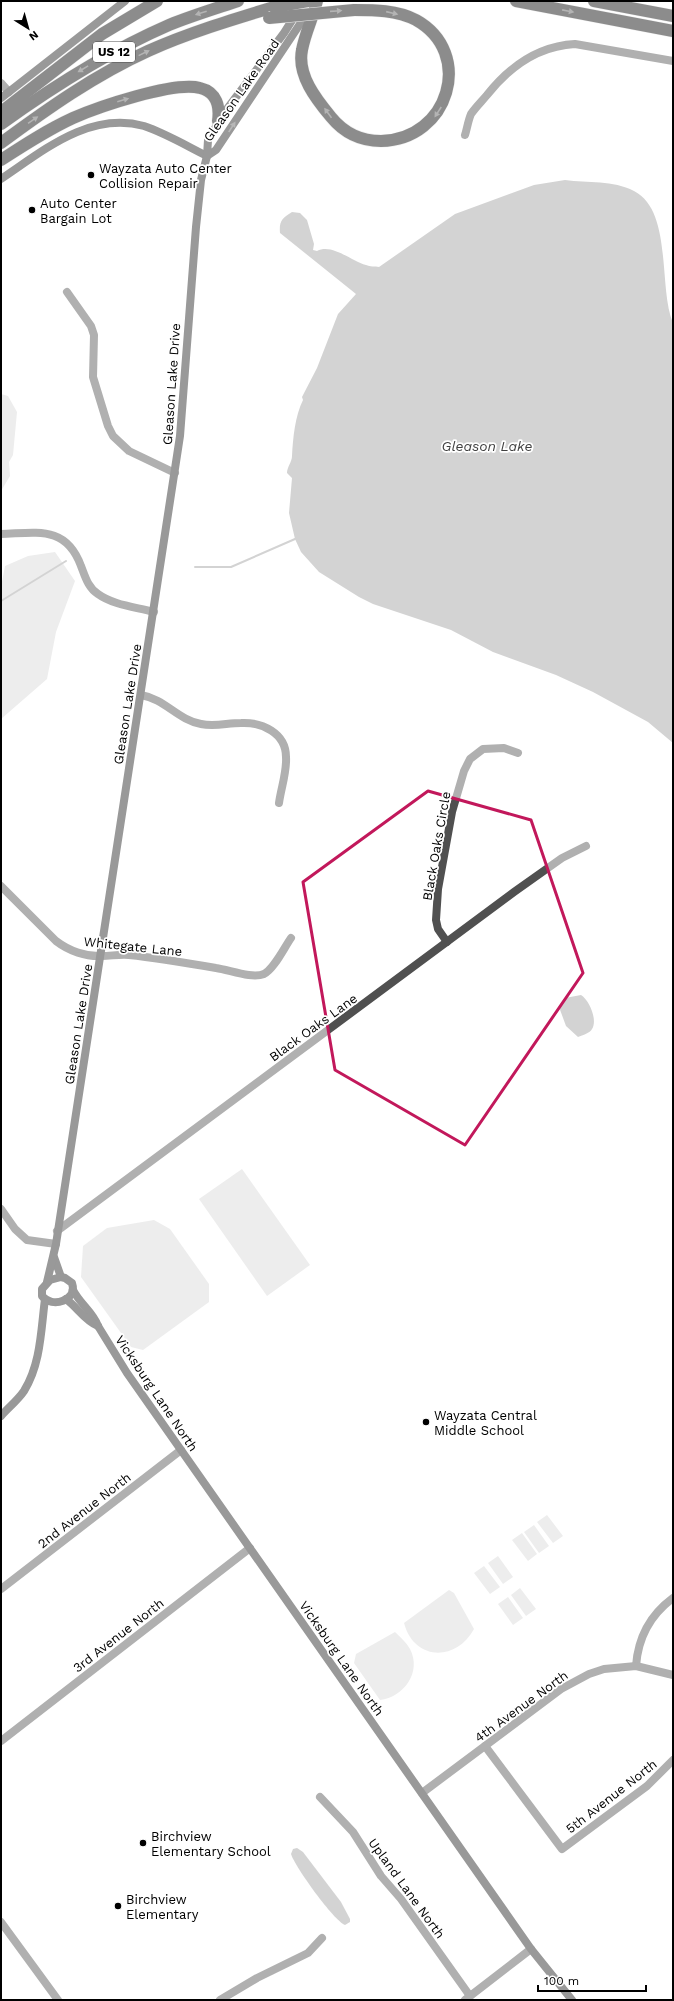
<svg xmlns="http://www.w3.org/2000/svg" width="674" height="2001" font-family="'Work Sans',sans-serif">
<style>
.green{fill:#d7d7d7}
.water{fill:#9e9e9e}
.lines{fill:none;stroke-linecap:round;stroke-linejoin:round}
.stream{stroke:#9e9e9e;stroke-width:2}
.highway-casing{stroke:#dbdbdb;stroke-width:13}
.street{stroke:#505050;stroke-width:8}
.secondary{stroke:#1d1d1d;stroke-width:8}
.highway{stroke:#000;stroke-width:12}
.highway-bridge-casing{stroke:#dbdbdb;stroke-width:13;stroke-linecap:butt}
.highway-bridge{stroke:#000;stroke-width:12}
.oneway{fill:#595959}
.oneway2{fill:#616161}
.marked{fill:none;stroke:#c2185b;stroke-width:3;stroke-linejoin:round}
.poi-dot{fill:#000;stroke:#fff;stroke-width:1.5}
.labels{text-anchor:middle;stroke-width:3.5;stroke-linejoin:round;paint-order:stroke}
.shield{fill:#fff;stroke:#4c4c4c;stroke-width:1}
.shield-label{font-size:12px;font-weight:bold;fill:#000}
.street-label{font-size:13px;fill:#000;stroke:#fff}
.poi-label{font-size:13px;fill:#000;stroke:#fff;text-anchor:start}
.water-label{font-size:14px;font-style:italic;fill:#3f3f3f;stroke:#fff}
</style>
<rect width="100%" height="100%" fill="#fff"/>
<!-- green -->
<g class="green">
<path d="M1 394 8 396 17 412 13 455 9 462 10 476 1 491Z"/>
<path d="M55 552 75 581 56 632 47 679 1 719V587L5 566 28 556Z"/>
<path d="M242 1169 310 1265 267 1296 199 1199Z"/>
<path d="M154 1220 170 1229 209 1284V1302L143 1350 131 1347 81 1277 83 1246 107 1228Z"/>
<path d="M547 1515 563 1536 553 1543 537 1522Z"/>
<path d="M534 1525 549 1546 539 1553 524 1532Z"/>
<path d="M522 1533 537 1554 528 1561 512 1540Z"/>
<path d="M498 1556 513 1577 503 1584 488 1563Z"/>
<path d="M484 1566 500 1587 490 1594 474 1573Z"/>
<path d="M520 1588 536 1609 526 1616 511 1595Z"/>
<path d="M449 1590 454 1593 474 1629C456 1662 414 1661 404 1623Z"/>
<path d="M508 1597 523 1618 513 1625 498 1604Z"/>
<path d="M395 1632C400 1637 406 1642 410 1649 422 1672 404 1697 380 1700L354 1663 356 1654Z"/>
</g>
<!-- water -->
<g class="water">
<path d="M565 180C588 183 613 180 634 191 673 211 658 288 673 323V743L648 722 593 692 556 675 493 652 451 630 373 604 359 597 319 572 301 552 295 539 289 513 292 478 287 473C287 467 292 462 292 456 293 438 295 416 303 400L302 397 317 368 338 314 356 294 280 233C279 221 282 218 292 212L300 213 307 220 314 244 313 250 317 251C332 243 351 261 366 265 370 267 375 266 379 267L455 214 534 185Z"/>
<path d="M581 995C589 1000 598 1020 592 1029 590 1033 583 1035 578 1037L566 1026 559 1007 565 998Z"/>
<path d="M297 1848 303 1852 341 1902 350 1919V1922L345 1925C334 1921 295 1867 291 1854L293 1849Z"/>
</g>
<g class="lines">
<!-- stream -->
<g class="stream">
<path d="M195 567H231L295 539"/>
<path d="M1 601 66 561"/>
</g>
<!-- highway casing -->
<g class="highway-casing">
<g id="highway">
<path d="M317 1C313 18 305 33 302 50 297 75 316 99 331 117 344 133 360 141 381 141 449 140 475 53 416 20 397 10 374 10 354 10"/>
<path d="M516 1 673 31"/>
<path d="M594 1 673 16"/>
<path d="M1 112 102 34 157 1"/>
<path d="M1 124C54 86 109 51 169 25 191 16 214 9 238 1"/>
<path d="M1 143C47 109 95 75 148 51 188 33 231 20 274 7"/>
<path d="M1 160C24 145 47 130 73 118 98 107 174 81 200 88 217 92 220 107 218 121"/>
</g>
</g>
<!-- street -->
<g class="street">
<path d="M1 83 9 92"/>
<path d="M465 135C467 129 468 121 471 114 475 108 482 101 487 95 510 66 538 46 575 44L673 61"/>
<path d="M67 292 91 326 94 335 93 377 108 426 113 436 129 451 175 473"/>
<path d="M1 534C37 533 66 525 81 566 85 576 88 588 98 594 113 605 136 607 154 612"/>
<path d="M141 695C165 699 178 720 201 724 215 727 227 723 241 723 262 722 286 733 286 757 287 772 281 788 279 803"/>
<path d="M1 886 56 941C69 951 86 957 102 956 111 956 120 954 129 955 158 958 187 963 216 968 230 970 252 979 264 974 274 969 284 948 291 938"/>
<path d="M447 942 438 929 436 920 438 889 452 812 464 771 470 759 483 749 504 748 518 753"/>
<path d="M1 1209 15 1229 27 1240 56 1244"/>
<path d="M57 1231 514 892 562 858 586 846"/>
<path d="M1 1589 181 1450"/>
<path d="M636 1666C638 1638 650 1615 673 1598"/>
<path d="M1 1741 250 1548"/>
<path d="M485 1746 562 1849 647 1786 673 1760"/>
<path d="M422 1793 561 1689 589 1674 604 1669 636 1666 673 1675"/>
<path d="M320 1797 353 1832 381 1876 401 1899 470 1996"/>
<path d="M1 1922 58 2000"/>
<path d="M220 2000 257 1978 308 1953 322 1938"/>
<path d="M465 2000 531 1949"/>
</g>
<!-- secondary -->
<g class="secondary">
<path d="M1 98 125 1"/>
<path d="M207 156 216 150 308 12"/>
<path d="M1 179C43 151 89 111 144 126 165 133 187 146 207 156"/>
<path d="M54 1257 61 1277"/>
<path d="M61 1277 65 1278 72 1283C78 1300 52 1309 42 1296V1289L50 1280Z"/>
<path d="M47 1282 56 1244 180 436 196 227 201 180 207 156 208 140 224 113 284 33 296 14"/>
<path d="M73 1290C80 1304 93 1312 98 1326L127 1373 531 1949 572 2000"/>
<path d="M66 1299C78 1308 85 1321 98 1326"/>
<path d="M1 1416C8 1408 18 1400 24 1391 41 1364 41 1329 45 1299"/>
</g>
<!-- highway -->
<use href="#highway" class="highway"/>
<!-- highway-bridge casing -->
<g class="highway-bridge-casing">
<g id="highway-bridge">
<path d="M274 7 308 1"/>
<path d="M269 18 354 10"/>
</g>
</g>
<!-- highway-bridge -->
<use href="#highway-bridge" class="highway-bridge"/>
</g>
<!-- one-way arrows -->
<defs><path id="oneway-solid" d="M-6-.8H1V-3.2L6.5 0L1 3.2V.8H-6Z"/></defs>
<g class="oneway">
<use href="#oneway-solid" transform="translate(336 11) rotate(-4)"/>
<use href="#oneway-solid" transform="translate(568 11) rotate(11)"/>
<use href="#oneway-solid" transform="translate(201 13) rotate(162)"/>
<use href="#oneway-solid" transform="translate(392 13) rotate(13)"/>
<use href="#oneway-solid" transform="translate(144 53) rotate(-26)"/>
<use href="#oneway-solid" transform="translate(83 69) rotate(149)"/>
<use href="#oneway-solid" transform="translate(123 100) rotate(-16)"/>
<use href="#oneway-solid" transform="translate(438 112) rotate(123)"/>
<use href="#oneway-solid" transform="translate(328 113) rotate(-126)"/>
<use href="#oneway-solid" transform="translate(33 120) rotate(-34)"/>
</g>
<use class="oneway2" href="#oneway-solid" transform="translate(232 127) rotate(-57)"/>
<!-- marked area -->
<path d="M0 0H674V2001H0ZM428 791 531 820 583 973 465 1145 335 1070 303 882Z" fill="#fff" fill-opacity=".55" fill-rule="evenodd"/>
<path class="marked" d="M428 791 531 820 583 973 465 1145 335 1070 303 882Z"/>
<!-- markers -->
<g class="poi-dot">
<circle cx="91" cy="175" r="4"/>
<circle cx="32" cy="210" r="4"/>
<circle cx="426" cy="1422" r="4"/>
<circle cx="143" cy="1843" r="4"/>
<circle cx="118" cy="1906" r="4"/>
</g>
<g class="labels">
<!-- shield labels -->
<rect class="shield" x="93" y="42" width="42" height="20" rx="3"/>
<g class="shield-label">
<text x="114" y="56">US 12</text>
</g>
<!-- street labels -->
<g class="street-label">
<text transform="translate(241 90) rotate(-55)" y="5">Gleason Lake Road</text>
<text transform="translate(171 384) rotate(-86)" y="5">Gleason Lake Drive</text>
<text transform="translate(127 704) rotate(-81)" y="5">Gleason Lake Drive</text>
<text transform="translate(436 846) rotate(-80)" y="5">Black Oaks Circle</text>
<text transform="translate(133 946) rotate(6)" y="5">Whitegate Lane</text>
<text transform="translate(78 1024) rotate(-81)" y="5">Gleason Lake Drive</text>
<text transform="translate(313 1027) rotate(-36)" y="5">Black Oaks Lane</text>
<text transform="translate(157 1393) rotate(56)" y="5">Vicksburg Lane North</text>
<text transform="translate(84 1510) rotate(-38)" y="5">2nd Avenue North</text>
<text transform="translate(118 1635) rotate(-38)" y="5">3rd Avenue North</text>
<text transform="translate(342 1658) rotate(55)" y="5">Vicksburg Lane North</text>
<text transform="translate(521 1706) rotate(-36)" y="5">4th Avenue North</text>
<text transform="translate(611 1796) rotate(-38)" y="5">5th Avenue North</text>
<text transform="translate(407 1888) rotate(54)" y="5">Upland Lane North</text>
</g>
<!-- poi labels -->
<g class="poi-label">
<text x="99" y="173">Wayzata Auto Center<tspan x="99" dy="15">Collision Repair</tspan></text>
<text x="40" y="208">Auto Center<tspan x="40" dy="15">Bargain Lot</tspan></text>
<text x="434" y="1420">Wayzata Central<tspan x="434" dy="15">Middle School</tspan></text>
<text x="151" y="1841">Birchview<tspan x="151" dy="15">Elementary School</tspan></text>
<text x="126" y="1904">Birchview<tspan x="126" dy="15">Elementary</tspan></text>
</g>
<!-- water labels -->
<g class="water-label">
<text x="487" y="451">Gleason Lake</text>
</g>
</g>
<!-- border -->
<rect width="674" height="2001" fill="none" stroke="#000000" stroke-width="4"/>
<!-- north arrow -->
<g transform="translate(28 28) rotate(143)" stroke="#ffffff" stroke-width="3" paint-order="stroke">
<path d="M0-3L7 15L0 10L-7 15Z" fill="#000000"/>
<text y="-6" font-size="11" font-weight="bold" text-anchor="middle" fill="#000000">N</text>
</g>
<!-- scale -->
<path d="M538 1985v6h108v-6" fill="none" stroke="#000000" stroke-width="2"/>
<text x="544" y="1985" font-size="12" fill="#000000" stroke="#ffffff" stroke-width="3" paint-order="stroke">100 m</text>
</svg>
